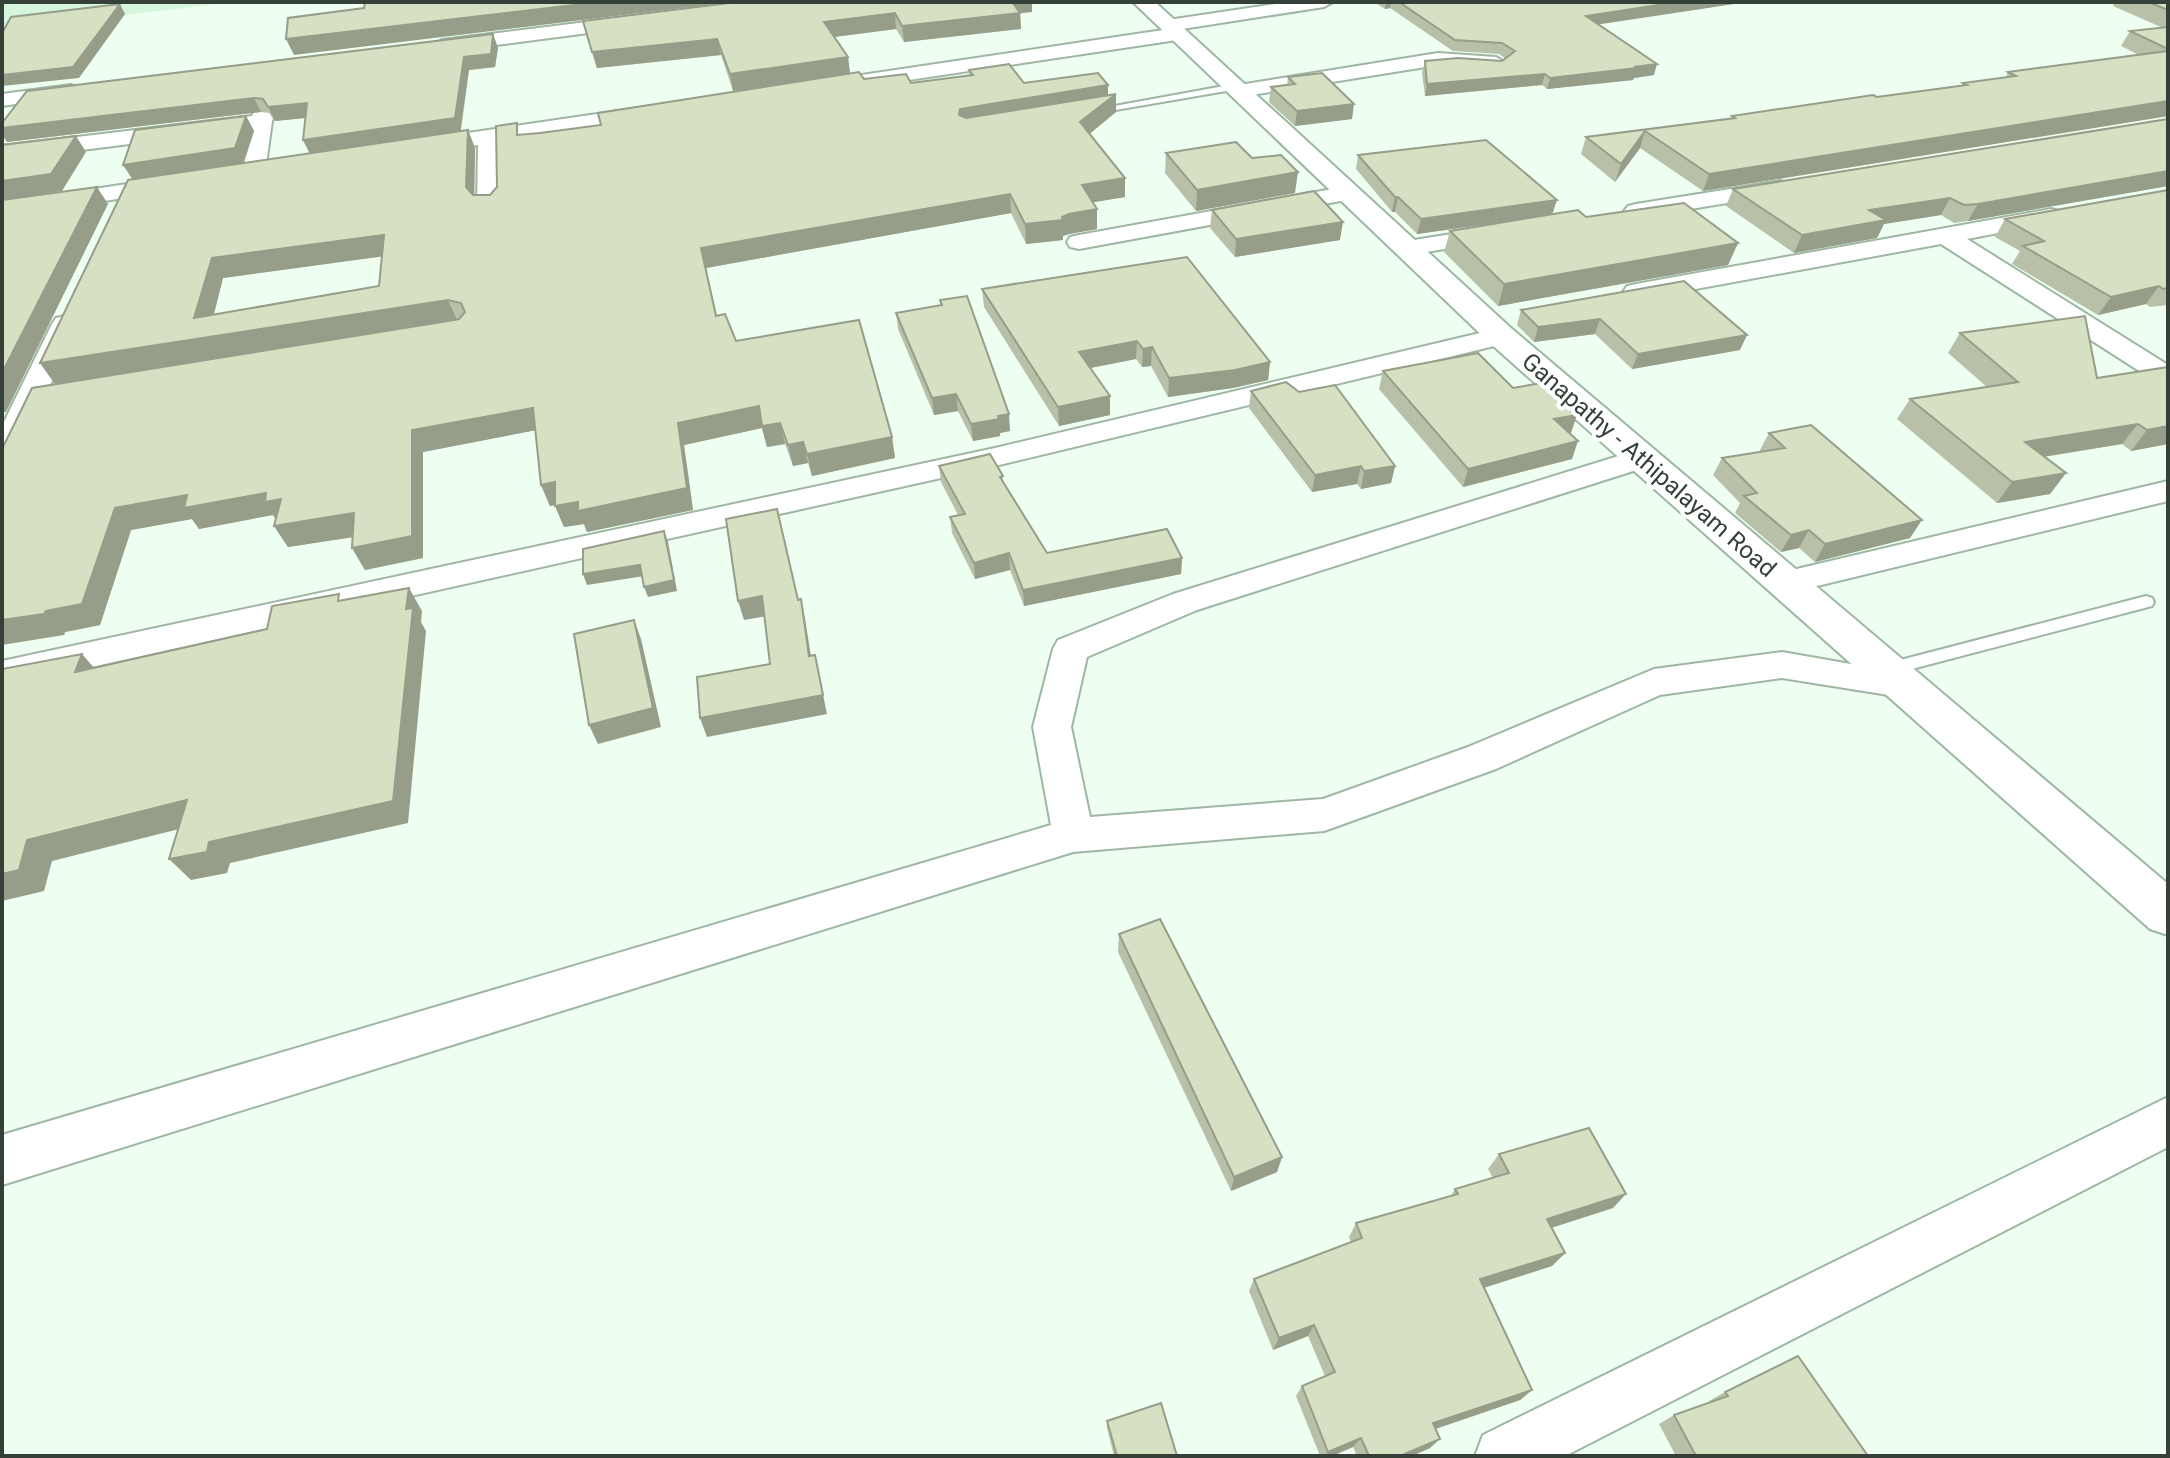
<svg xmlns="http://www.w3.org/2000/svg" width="2170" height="1458" font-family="Roboto,sans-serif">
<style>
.built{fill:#d5f6dc}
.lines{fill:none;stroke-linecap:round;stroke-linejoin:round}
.service-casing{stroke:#9eb7a3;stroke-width:4}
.minor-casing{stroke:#9eb7a3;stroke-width:4}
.secondary-casing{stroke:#9eb7a3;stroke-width:4}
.service{fill:#fff;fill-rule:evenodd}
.minor{fill:#fff;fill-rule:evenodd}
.secondary{fill:#fff;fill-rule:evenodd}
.wall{fill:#b8c1a8;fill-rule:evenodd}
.shaded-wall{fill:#969d88}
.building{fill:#d6e0c3;stroke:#969d88;stroke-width:2;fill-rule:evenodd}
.labels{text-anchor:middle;stroke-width:8;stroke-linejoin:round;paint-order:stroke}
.street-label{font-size:24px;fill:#354038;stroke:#fff}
</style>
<rect width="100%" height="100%" fill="#eefef1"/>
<!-- built -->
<path class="built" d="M2 2H233L2 30Z"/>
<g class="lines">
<!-- service casing -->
<g class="service-casing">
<g id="service">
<path d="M1235 84 1240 87 1238 89 1092 114 1087 111Z"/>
<path d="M2146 596 2152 598 2154 602 2152 606 1885 676 1876 670 1885 664Z"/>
</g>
</g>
<!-- minor casing -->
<g class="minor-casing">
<g id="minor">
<path d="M1289 2H1333L1324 7 1182 29 1186 34 1177 40 855 88 845 82 855 76 1163 30 1159 26 1168 20Z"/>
<path d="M635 16 644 22 642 26 442 52 432 46 442 40Z"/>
<path d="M1438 53 1496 57 1506 63 1496 69 1438 65 1239 97 1229 91 1239 85Z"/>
<path d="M71 85 81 91 78 95 2 106V94Z"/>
<path d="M268 95 278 101 272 121 265 172 262 177H246L243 172 249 129 2 160V146L252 116 261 97Z"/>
<path d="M652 106 659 108 662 112 659 116 500 141 501 207 497 212H481L477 207 478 145 420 154 409 147 420 140Z"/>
<path d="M173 177 181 179 184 184 181 189 2 217V203Z"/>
<path d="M1780 181 1788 183 1792 188 1788 193 1636 218 1628 216 1624 211 1628 206 1636 204Z"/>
<path d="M1349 186 1357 188 1361 193 1357 198 1079 249 1070 247 1067 242 1070 237 1079 235Z"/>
<path d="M2051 209 2059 211 2063 216 2059 221 1967 239 2168 365V385L2158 383 1941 244 1636 300 1627 298 1623 292 1627 286 1636 284Z"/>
<path d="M1496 227 1505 229 1508 234 1505 239 1408 255 1399 253 1396 248 1399 243 1408 241Z"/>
<path d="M65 316 74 318 78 324 17 458 13 465 2 467V426L52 324 56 318Z"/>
<path d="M1501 328 1511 330 1515 336 1511 342 995 466 2 687V661L995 448Z"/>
<path d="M1641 449 1652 451 1656 458 1652 465 1197 610 1087 657 1071 727 1090 817 1323 799 1468 747 1654 669 1782 652 1914 675 1919 684 1914 693 1901 697 1782 678 1660 695 1496 769 1324 831 1073 852 2 1185V1135L1051 825 1033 727 1053 649 1058 640 1173 594Z"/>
<path d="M2168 481V501L1784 594 1772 591 1767 583 1772 575 1784 572Z"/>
<path d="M2168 1097V1147L1565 1456H1475L1483 1435Z"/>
</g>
</g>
<!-- secondary casing -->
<g class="secondary-casing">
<path id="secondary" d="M1133 2H1155L1512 329 2168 884V935L2150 929 1490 343Z"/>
</g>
<!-- service -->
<use href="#service" class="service"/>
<!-- minor -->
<use href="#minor" class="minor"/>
<!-- secondary -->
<use href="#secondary" class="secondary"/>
</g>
<!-- wall -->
<g class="wall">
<path d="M737 2H1032V12L1020 13 1021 29 904 42 896 29 834 37 848 57 850 74 733 91 721 55 597 68 583 21Z"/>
<path d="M1374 2H1747L1598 24 1654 75 1634 78 1633 80 1547 89 1542 85 1425 96 1422 73 1425 61H1502L1505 58 1499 54 1453 51 1390 8 1385 9Z"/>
<path d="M2115 2H2168V116L1703 191 1640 148 1615 182 1581 154 1586 137 1731 119 1732 116 1962 85 1963 83 2006 77 2008 72 2139 55 2121 46 2130 31 2163 28 2113 6Z"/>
<path d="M493 34 498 48 495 67 469 70 461 131 468 130 475 148 474 195H490L497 187 521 135 601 125 864 79 911 83 969 76V70L1024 83 1108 85V95L1116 94V112L1090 133 1125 197 1093 202 1097 209V229L1069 234 1063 236V240L1026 244 1011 213 706 268 717 316 736 341 892 437 895 458 812 476 808 463 793 466 785 444 767 447 762 428 684 445 693 510 587 532 584 524 564 527 555 505 550 506 541 485 536 430 423 452V558L365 570 352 548 353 537 288 547 274 526 276 519 273 515 199 529 192 519 131 530 100 625 65 632 64 635 55 384 40 363 132 180 246 116 254 131 244 163 310 153 303 140 306 118 275 121 269 113 261 112 7 142ZM382 256 379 286 214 314 223 278Z"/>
<path d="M1288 77 1352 119 1295 126 1269 102 1271 87 1287 85Z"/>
<path d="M2168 119V186L1968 221 1954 223 1941 215 1884 224 1877 238 1794 253 1726 206 1733 189Z"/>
<path d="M1166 153 1252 158 1295 193 1196 211 1165 173Z"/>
<path d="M1358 155 1552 214 1586 217 1738 243 1728 265 1498 306 1444 252 1450 231 1522 219 1417 234 1395 212H1392L1356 169Z"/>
<path d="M2168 190V305L2150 307 2146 304 2098 315 2012 264 2020 251 1995 237 2005 219Z"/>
<path d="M1212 210 1340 240 1235 257 1210 228Z"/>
<path d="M1684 281 1740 350 1632 369 1595 334 1534 342 1517 325 1521 310Z"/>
<path d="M982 289 1270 362 1268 380 1233 388 1168 397 1151 366 1142 367 1136 359 1091 368 1110 396V415L1059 426 984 307Z"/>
<path d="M940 300 1010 431 1000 433V436L973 441 958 411 934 415 898 329 896 313 940 305Z"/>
<path d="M1960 333 2097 378 2168 444 2131 451 2122 444 2044 457 2066 473 2050 494 1997 503 1897 419 1910 399 1987 387 1948 353Z"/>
<path d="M1383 371 1513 388 1571 433H1569L1572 459 1463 487 1379 389Z"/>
<path d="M1251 391 1395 466 1391 483 1361 489 1357 484 1312 492 1249 408Z"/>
<path d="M1769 433 1910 538 1815 562 1799 548 1781 552 1735 513 1740 503 1713 475 1722 458 1761 452 1760 450Z"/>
<path d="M939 466 1003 476V483L1047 553 1182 558 1181 574 1024 606 1010 570 975 579 952 533 950 517 958 515 941 482Z"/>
<path d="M1119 934 1282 1157 1277 1172 1231 1191 1118 952Z"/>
<path d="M1499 1154 1613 1208 1551 1228 1565 1253 1552 1266 1484 1288 1532 1390 1520 1400 1436 1429 1430 1448 1412 1456H1357L1353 1447 1332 1456H1320L1296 1396 1302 1386 1325 1376 1308 1336 1273 1350 1249 1291 1254 1279 1351 1242 1349 1237 1356 1223 1451 1196 1455 1189 1493 1178 1488 1169Z"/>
<path d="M1725 1392 1868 1456H1676L1659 1424 1674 1415 1710 1402 1709 1401Z"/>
<path d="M1107 1421 1177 1456H1114L1107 1428Z"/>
</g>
<!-- shaded-wall -->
<g class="shaded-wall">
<path d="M600 2H732L294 55 286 39Z"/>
<path d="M1009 2H1032V12L1010 14Z"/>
<path d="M1386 2H1391L1390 8 1385 9Z"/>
<path d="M1678 2H1747L1582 27 1586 16Z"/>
<path d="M120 4 125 14 79 78 2 86V75Z"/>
<path d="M895 13 896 29 826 38 824 22Z"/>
<path d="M1020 13 1021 29 904 42 902 26Z"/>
<path d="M493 34 498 48 495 67 469 70 460 132 310 154 303 140 464 57Z"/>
<path d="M717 39 721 55 597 68 592 52Z"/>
<path d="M848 57 850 74 733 91 730 74Z"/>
<path d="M1657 64 1654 75 1634 78 1633 80 1547 89 1550 78Z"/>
<path d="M1545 74 1542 85 1425 96 1427 84Z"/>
<path d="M1108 85V100L1116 94V112L1081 141 962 128 959 115 960 109Z"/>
<path d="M254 98 261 112 7 142 2 135V128Z"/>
<path d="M2168 101V116L1703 191 1709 174Z"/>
<path d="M307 103 314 117 275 121 268 107Z"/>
<path d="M1354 104 1352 119 1295 126 1297 111Z"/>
<path d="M246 116 254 131 243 164 133 180 123 165Z"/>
<path d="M468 130 475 148 474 207 466 187Z"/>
<path d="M1645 131 1640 148 1615 182 1621 164Z"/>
<path d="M76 136 86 152 62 191 2 200V181Z"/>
<path d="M2168 171V186L1968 221 1978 204Z"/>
<path d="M1298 172 1295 193 1196 211 1197 190Z"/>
<path d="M1125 178V197L1083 204 1082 185Z"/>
<path d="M97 187 108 204 6 412 2 413V373Z"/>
<path d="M1010 194 1011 213 706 268 721 337 701 248Z"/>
<path d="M1395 197H1398L1395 212H1392Z"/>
<path d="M1950 198 1941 215 1884 224 1877 238 1794 253 1802 235 1869 210Z"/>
<path d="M1557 200 1552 215 1417 234 1421 219Z"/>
<path d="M1097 209V229L1069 234 1063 236V240L1026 244 1025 224Z"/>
<path d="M1343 222 1340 240 1235 257 1236 239Z"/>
<path d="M384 235 393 255 223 278 208 337 448 300 457 320 55 384 40 363 194 318 212 258Z"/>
<path d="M1738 243 1728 265 1498 306 1504 284Z"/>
<path d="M2159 286 2146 304 2098 315 2111 297Z"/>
<path d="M1600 319 1595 334 1534 342 1538 327Z"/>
<path d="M1747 335 1740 350 1632 369 1638 354Z"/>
<path d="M1137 341 1136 359 1079 370V352Z"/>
<path d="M1152 347 1151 366 1142 367 1143 349Z"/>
<path d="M1270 362 1268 380 1233 388 1168 397 1169 378Z"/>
<path d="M956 394 958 411 934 415 932 398Z"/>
<path d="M1110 396V415L1059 426 1058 407Z"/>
<path d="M759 406 780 423 785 444 767 447 762 428 684 445 693 510 587 532 584 524 564 527 555 506 678 423Z"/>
<path d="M533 408 542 429 423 452V558L365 570 352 548 412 430Z"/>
<path d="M1009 414 1010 431 1000 433V436L973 441 971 424 998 416Z"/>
<path d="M1577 415 1571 433 1547 437 1554 419Z"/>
<path d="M2138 424 2122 444 2010 462 2025 442Z"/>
<path d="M2168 426V444L2131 451 2147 430Z"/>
<path d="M892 437 895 458 812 476 807 454Z"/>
<path d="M1578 441 1572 459 1463 487 1468 469Z"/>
<path d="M803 442 808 463 793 466 788 445Z"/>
<path d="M1361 466 1357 484 1312 492 1315 475Z"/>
<path d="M1395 466 1391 483 1361 489 1364 471Z"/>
<path d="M2066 473 2050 494 1997 503 2012 482Z"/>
<path d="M555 482 564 503 550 506 541 485Z"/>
<path d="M266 493 281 499 279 524 273 515 199 529 192 519 131 530 100 625 65 632 64 635 2 645V620L115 508 187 495Z"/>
<path d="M354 513 367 535 288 547 274 526Z"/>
<path d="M1922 520 1910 538 1815 562 1825 544Z"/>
<path d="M1809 530 1799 548 1781 552 1791 535Z"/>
<path d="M664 531 668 542 677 591 648 597 644 587Z"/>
<path d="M1009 553 1010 570 975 579 974 563Z"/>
<path d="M1182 558 1181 574 1024 606 1023 590Z"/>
<path d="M640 565 644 576 587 585 583 574Z"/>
<path d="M409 588 422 611 421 622 426 631 408 823 230 863 227 873 191 880 169 859 209 842 406 609Z"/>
<path d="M762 596 767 616 744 620 738 601Z"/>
<path d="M801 599 805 619 814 675 809 656Z"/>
<path d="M634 620 641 639 661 727 598 744 589 725Z"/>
<path d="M82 654 102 677 75 672Z"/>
<path d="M815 655 827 714 707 737 700 718Z"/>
<path d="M187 800 207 822 52 861 44 891 2 901V874L27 840Z"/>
<path d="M1282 1157 1277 1172 1231 1191 1234 1177Z"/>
<path d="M1626 1194 1613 1208 1535 1233 1547 1219Z"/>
<path d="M1565 1253 1552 1266 1470 1292 1480 1279Z"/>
<path d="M1314 1325 1308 1336 1273 1350 1279 1338Z"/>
<path d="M1532 1390 1520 1400 1423 1433 1433 1423Z"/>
<path d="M1361 1438 1353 1447 1332 1456H1325L1328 1452Z"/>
<path d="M1440 1439 1430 1448 1412 1456H1400Z"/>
</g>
<!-- building -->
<g class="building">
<path d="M365 2H600L286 39 288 18 364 8Z"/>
<path d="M737 2H1012L1020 13 902 26 895 13 824 22 848 57 730 74 717 39 592 52 583 21Z"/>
<path d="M1399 2H1678L1586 16 1657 64 1634 67 1637 68 1550 78 1545 74 1427 84 1425 61 1458 58 1502 61 1515 51 1502 43 1455 40Z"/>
<path d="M2148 2H2168V10Z"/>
<path d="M120 4 73 67 2 75V33L11 17Z"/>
<path d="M2168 27V49L2130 31Z"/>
<path d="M493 34 491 54 464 57 455 118 303 140 307 103 268 107 263 99 254 98 2 128V123L27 91Z"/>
<path d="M2168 51V101L1709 174 1645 131 1621 164 1586 137 1735 118 1732 116 1873 95 1877 97 1967 85 1963 83 2016 76 2008 72Z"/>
<path d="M1009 64 1024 83 1098 73 1108 85 960 109 959 115 966 118 1116 94 1080 122 1125 178 1082 185 1097 209 1069 214 1062 217 1063 220 1025 224 1010 194 701 248 716 316 725 314 736 341 859 320 892 437 807 454 803 442 788 445 780 423 762 426 759 406 678 423 687 488 578 511V502L555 506V482L541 485 533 408 412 430V536L352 548 354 513 274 526 281 499 265 502 266 493 184 508 187 495 115 508 82 604 46 611 44 614 2 620V449L32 388 448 321 459 319 465 312 461 303 448 300 40 363 128 180 468 130 466 187 473 195H490L497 187 496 126 517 123V135L540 133 601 125 598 113 859 72 864 79 906 74 911 83 973 75 969 70ZM384 235 379 286 194 318 212 258Z"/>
<path d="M1322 73 1354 104 1297 111 1271 87 1295 84 1288 77Z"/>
<path d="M246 116 235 148 123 165 135 130Z"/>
<path d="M2168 119V171L1978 204 1964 205 1950 198 1869 210 1886 220 1802 235 1733 189Z"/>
<path d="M76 136 51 174 2 181V145Z"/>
<path d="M1486 140 1557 200 1421 219 1398 197H1395L1358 155Z"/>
<path d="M1236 142 1252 158 1281 155 1298 172 1197 190 1166 153Z"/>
<path d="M97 187 2 373V200Z"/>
<path d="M2168 190V288L2163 289 2159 286 2111 297 2023 246 2044 241 2005 219Z"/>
<path d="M1314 191 1343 222 1236 239 1212 210Z"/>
<path d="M1684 203 1738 243 1504 284 1450 231 1578 210 1586 217Z"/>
<path d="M1187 257 1270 362 1235 370 1169 378 1152 347 1143 349 1137 341 1079 352 1110 396 1058 407 982 289Z"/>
<path d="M1684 281 1747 335 1638 354 1600 319 1538 327 1521 310Z"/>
<path d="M967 296 1009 414 998 416 999 419 971 424 956 394 932 398 896 313 942 305 940 300Z"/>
<path d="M2085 316 2097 378 2168 367V426L2147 430 2138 424 2025 442 2066 473 2012 482 1910 399 2018 382 1960 333Z"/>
<path d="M1478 353 1513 388 1547 382 1577 415 1554 419 1578 441 1468 469 1383 371Z"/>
<path d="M1286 382 1299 392 1335 385 1395 466 1364 471 1361 466 1315 475 1251 391Z"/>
<path d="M1811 425 1922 520 1825 544 1809 530 1791 535 1744 496 1757 493 1722 458 1785 448 1769 433Z"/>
<path d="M990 454 1003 476 1000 477 1047 553 1167 529 1182 558 1023 590 1009 553 974 563 950 517 965 514 939 466Z"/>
<path d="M777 509 798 600 801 599 809 656 815 655 823 695 700 718 697 677 770 664 762 596 738 601 726 519Z"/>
<path d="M664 531 674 580 644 587 640 565 583 574V549Z"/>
<path d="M409 588 406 609 413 608 393 801 209 842 207 852 169 859 187 800 27 840 19 870 2 874V669L82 654 75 672 267 629 272 606 339 594 338 601Z"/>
<path d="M634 620 653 708 589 725 574 634Z"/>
<path d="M1160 919 1282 1157 1234 1177 1119 934Z"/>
<path d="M1589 1128 1626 1194 1547 1219 1565 1253 1480 1279 1532 1390 1433 1423 1440 1439 1400 1456H1369L1361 1438 1328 1452 1302 1386 1335 1372 1314 1325 1279 1338 1254 1279 1362 1238 1356 1223 1458 1194 1455 1189 1509 1173 1499 1154Z"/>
<path d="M1798 1356 1868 1456H1696L1674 1415 1728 1396 1725 1392Z"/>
<path d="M1161 1403 1177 1456H1117L1107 1421Z"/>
</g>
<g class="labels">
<!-- street labels -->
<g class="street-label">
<text transform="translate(1649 465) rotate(41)" y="8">Ganapathy - Athipalayam Road</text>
</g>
</g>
<!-- border -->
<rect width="2170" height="1458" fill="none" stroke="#354038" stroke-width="8"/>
</svg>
